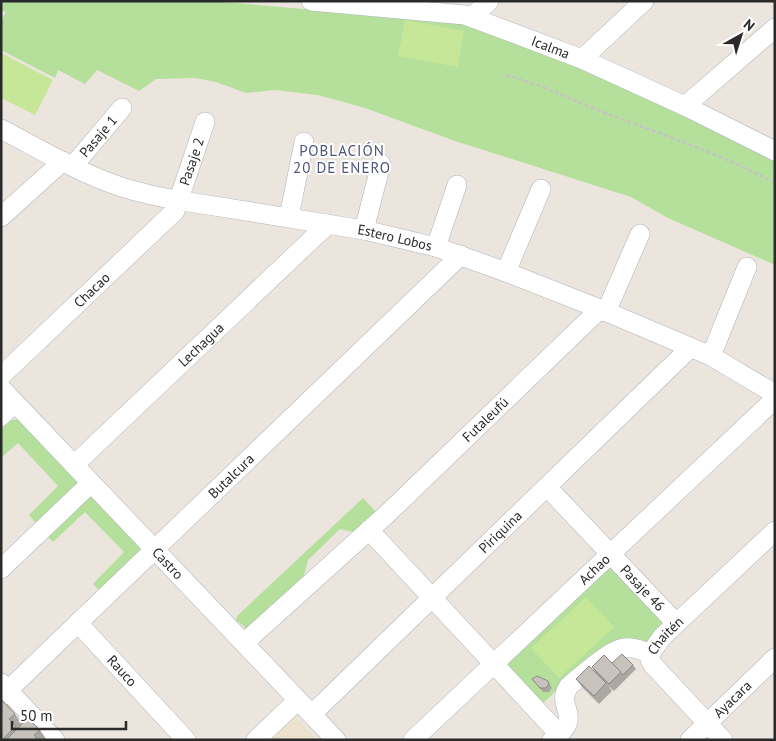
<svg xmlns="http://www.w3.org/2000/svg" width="776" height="741" font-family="'PT Sans',sans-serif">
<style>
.education{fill:#ede2cd}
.green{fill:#b4e09b}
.pitch{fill:#c6e797}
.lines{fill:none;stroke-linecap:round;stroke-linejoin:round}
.minor-casing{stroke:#b0b3bd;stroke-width:20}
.path{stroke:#c3c3c3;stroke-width:2.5;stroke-dasharray:4 2.5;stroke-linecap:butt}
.minor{stroke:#fff;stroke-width:19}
.wall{fill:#aba7a2}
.building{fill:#c7c2bc;stroke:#8b8884}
.labels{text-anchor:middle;stroke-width:4;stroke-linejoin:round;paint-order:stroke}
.street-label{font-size:14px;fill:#2a2a2a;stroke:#fff}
.neighbourhood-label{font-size:15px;letter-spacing:1px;fill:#4c5579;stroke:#fff}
</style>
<rect width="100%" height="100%" fill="#ece5dd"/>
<!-- education -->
<path class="education" d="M292 714 317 740H265Z"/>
<!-- green -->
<g class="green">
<path d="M1 1H211L458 22 579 66 775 160V265L668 218 631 197 455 141 365 108 318 95 275 90 246 93 216 82 195 78 156 79 139 91 97 70 85 84 58 70 55 78 1 50V21L6 12 1 10Z"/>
<path d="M18 419 78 483 36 524 29 515 58 486 18 443 1 458V429L11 420Z"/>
<path d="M90 497 94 499 143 550 104 595 93 584 124 552 85 512 53 542 47 536 87 498Z"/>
<path d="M363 498 377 513 353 532 340 529 308 560 303 579 247 629 236 620 237 616Z"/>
<path d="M607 568H612L664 623 646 645 560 683 556 691 541 705 505 671 507 660Z"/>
</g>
<!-- pitch -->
<g class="pitch">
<path d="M405 20 464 31 458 67 398 56Z"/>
<path d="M1 53 53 80 35 115 1 98Z"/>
<path d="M586 597 614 627 559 678 531 648Z"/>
</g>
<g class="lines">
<!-- minor casing -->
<g class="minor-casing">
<g id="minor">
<path id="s1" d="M311 1 465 15 582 59 685 106 775 151"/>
<path d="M472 17 489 1"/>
<path d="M582 59 644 1"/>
<path d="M685 106 775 28"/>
<path id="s2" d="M1 129C38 148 74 170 113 184 131 191 151 195 170 199L364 230 436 247 506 272 600 309 711 356 775 394"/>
<path id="s3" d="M73 166 122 108"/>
<path d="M1 217 63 161"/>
<path d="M289 217 304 142"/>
<path d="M364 230 381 164"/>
<path d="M436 247 457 185"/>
<path d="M506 272 541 189"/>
<path d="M606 312 640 234"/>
<path d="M711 356 747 267"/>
<path id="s4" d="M1 376 175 211 205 122"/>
<path id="s5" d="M1 388 336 740"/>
<path d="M1 416 15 403"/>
<path id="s6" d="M74 465 328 224"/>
<path id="s7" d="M547 487 676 623"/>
<path d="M369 530 559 734"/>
<path d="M1 569 91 483"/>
<path id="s8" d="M78 623 186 740"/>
<path id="s9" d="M244 643 386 515 600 309"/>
<path id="s10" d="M650 654 662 637 775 531"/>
<path d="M650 654V660L653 665 723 740"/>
<path d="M1 683 55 740"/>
<path id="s11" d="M1 697 461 255"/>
<path id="s12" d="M312 714 690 348"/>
<path d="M256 740 298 700"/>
<path id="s13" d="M413 740 775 399"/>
<path d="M552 740C558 735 567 728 568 721 571 709 558 702 569 686 578 678 587 671 597 663 616 648 626 642 650 654"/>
<path id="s14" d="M690 740 775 658"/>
</g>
</g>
<!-- path -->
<path class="path" d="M506 75C540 84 570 99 603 112 660 134 719 153 773 182L775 179"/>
<!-- minor -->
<use href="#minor" class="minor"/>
</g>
<!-- wall -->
<g class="wall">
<path d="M633 665 636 669 614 691 608 686 612 691 599 704 582 687 576 679 596 673 592 667Z"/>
<path d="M532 679 548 681 552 688 549 692H543Z"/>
<path d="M1 699 15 714 22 724 40 730 47 740H1Z"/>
</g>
<!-- building -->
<g class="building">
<path d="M622 654 633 665 623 675 612 663Z"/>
<path d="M604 655 621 672 609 684 592 667Z"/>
<path d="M589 666 606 683 594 696 576 679Z"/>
<path d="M537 676 548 681 549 684 546 688H540L532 679Z"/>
<path d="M1 699 15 714 9 719 16 726 2 740H1Z"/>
<path d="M28 718 40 730 34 735 38 740H6Z"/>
</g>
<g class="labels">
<!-- street labels -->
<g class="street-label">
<text dy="5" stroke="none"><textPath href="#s1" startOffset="246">Icalma</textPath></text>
<text dy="5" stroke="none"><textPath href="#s3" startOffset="39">Pasaje 1</textPath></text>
<text dy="5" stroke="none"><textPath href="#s4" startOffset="292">Pasaje 2</textPath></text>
<text dy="5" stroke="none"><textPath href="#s2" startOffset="412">Estero Lobos</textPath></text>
<text dy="5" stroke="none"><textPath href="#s4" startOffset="125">Chacao</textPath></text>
<text dy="5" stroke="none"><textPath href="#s6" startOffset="175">Lechagua</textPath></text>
<text dy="5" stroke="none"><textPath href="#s9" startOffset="329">Futaleufú</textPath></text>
<text dy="5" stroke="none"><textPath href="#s11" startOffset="319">Butalcura</textPath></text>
<text dy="5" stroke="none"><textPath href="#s12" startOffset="262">Piriquina</textPath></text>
<text dy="5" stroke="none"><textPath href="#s5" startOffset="242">Castro</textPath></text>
<text dy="5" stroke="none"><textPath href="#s13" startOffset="249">Achao</textPath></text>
<text dy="5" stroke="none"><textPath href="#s7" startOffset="139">Pasaje 46</textPath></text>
<text dy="5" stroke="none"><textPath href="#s10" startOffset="24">Chaitén</textPath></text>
<text dy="5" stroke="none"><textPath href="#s8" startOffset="65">Rauco</textPath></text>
<text dy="5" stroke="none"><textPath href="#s14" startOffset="59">Ayacara</textPath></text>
</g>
<!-- neighbourhood labels -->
<g class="neighbourhood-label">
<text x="342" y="156">POBLACIÓN<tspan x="342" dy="17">20 DE ENERO</tspan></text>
</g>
</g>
<!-- border -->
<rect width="776" height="741" fill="none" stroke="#2a2a2a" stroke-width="5"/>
<!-- north arrow -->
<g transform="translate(741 35) rotate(39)" stroke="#ffffff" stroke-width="4" paint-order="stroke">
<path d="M0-4L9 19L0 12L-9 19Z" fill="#2a2a2a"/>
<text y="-8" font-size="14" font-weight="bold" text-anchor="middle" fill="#2a2a2a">N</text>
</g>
<!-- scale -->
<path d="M12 721v8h114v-8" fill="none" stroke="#2a2a2a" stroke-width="2.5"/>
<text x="20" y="721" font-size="15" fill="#2a2a2a" stroke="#ffffff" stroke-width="4" paint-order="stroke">50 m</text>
</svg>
